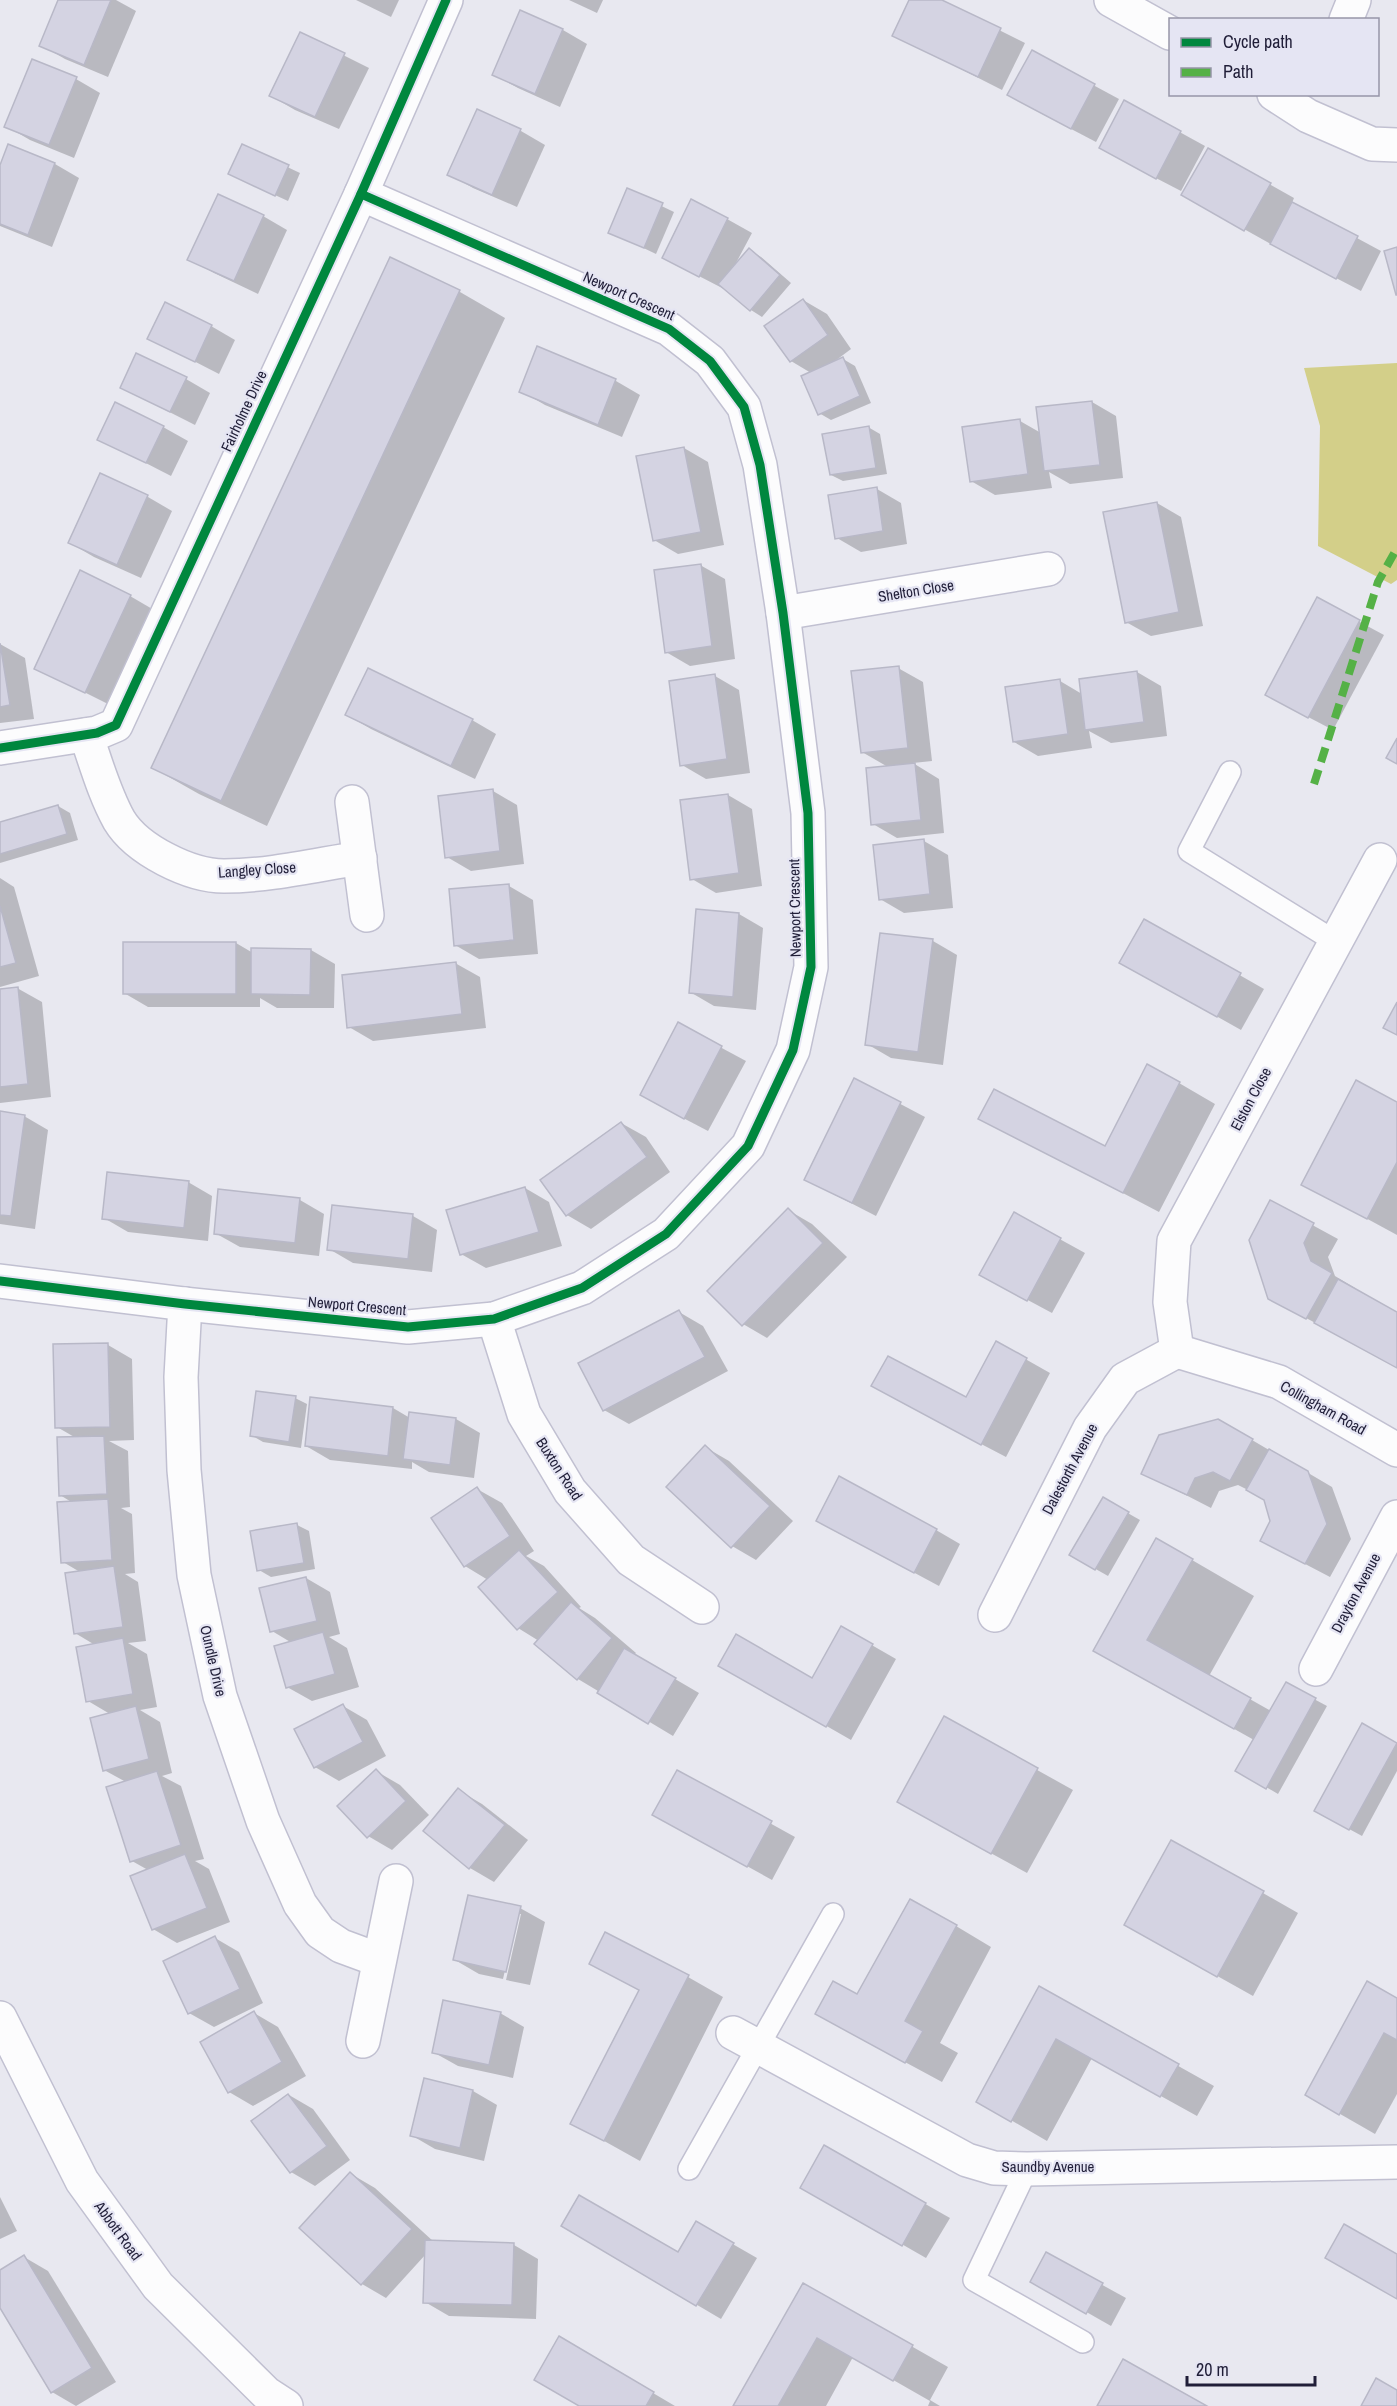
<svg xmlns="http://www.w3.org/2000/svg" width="1397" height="2406" font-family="'Archivo Narrow',sans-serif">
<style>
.green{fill:#d3cf89}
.shadow{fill:#0003}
.building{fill:#d4d3e2;stroke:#b8b8c7;stroke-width:1.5}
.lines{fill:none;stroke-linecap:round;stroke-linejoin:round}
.service-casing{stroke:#c1c0d1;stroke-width:24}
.minor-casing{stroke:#c1c0d1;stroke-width:36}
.primary-casing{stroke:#c1c0d1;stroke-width:36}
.service{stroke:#fcfcfd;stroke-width:21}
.minor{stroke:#fcfcfd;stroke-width:33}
.primary{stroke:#fcfcfd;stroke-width:33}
.quiet{stroke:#55b146;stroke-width:8;stroke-dasharray:15 8;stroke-linecap:butt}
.cycleway-casing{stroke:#e5e5f3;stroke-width:13}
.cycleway{stroke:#00873e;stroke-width:9}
.labels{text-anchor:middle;stroke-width:4.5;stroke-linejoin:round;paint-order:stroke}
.street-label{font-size:15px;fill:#201e38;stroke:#e5e5f3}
</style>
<rect width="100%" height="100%" fill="#e8e8f0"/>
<!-- green -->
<path class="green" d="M1397 363V580L1391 584 1318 546 1320 426 1304 368Z"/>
<!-- shadow -->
<g class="shadow">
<path d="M60 0H116L136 11 108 77 65 59 41 45Z"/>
<path d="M356 0H399L391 17Z"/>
<path d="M569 0H603L597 13Z"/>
<path d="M910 0H939L1025 43 1002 90 894 35Z"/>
<path d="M563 30 587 44 560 107 518 88 493 74Z"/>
<path d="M301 34 369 68 339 129 295 110 271 96Z"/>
<path d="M1032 52 1119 99 1096 142 1033 109Z"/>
<path d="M76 79 100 93 74 158 30 140 6 126Z"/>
<path d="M1125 102 1205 146 1181 191 1125 162Z"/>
<path d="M477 111 521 131 545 145 517 207 473 188 449 174Z"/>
<path d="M243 146 300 173 288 201 242 180Z"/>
<path d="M1209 150 1294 198 1292 203 1381 251 1361 291 1269 243 1183 195Z"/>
<path d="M55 164 79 178 52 247 0 226V169Z"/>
<path d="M628 190 674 212 656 254 610 232Z"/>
<path d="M263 216 287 230 258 294 214 273 189 259Z"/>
<path d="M727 219 752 233 736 263 749 250 761 257 791 283 762 317 751 310 725 288 724 289 664 258Z"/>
<path d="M391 259 460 292 505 318 267 826 199 794 153 768Z"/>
<path d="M803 300 827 314 851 349 835 361 843 359 855 366 871 403 831 420 819 413 811 373 791 361Z"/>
<path d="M211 326 235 340 219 374 149 338Z"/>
<path d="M538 348 616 381 640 395 622 437 545 405 521 391Z"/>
<path d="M186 379 210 393 195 425 122 388Z"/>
<path d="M1092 402 1116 416 1123 478 1070 484 1049 472 1052 488 995 495 971 481 1020 421 1041 433Z"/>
<path d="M163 427 188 441 171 476 99 439Z"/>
<path d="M868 427 880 434 887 474 843 481 831 475Z"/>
<path d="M684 448 708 462 724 545 678 554 654 540Z"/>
<path d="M101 475 148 497 172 511 141 578 94 557 70 543Z"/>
<path d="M877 489 901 503 907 544 861 552 837 538Z"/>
<path d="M1157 503 1181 517 1203 626 1151 636 1126 622Z"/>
<path d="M700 565 725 579 735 659 690 666 666 652Z"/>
<path d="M130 596 154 610 110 705 36 668Z"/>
<path d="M1317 599 1384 635 1333 730 1291 708Z"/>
<path d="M0 644 25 658 34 719 0 723Z"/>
<path d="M898 668 923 682 932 761 913 763 939 779 944 833 897 838 873 824 888 767 862 752Z"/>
<path d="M1137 672 1161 686 1167 736 1111 743 1089 731 1092 748 1038 756 1014 742 1060 681 1082 694Z"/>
<path d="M715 676 739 690 750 773 706 779 682 765Z"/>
<path d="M347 715 472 720 496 734 475 779 371 729Z"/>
<path d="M493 791 517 805 524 864 471 871 447 857Z"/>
<path d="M728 795 752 809 762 886 716 893 692 879Z"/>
<path d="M58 806 70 813 78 840 0 863V824Z"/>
<path d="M924 841 948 855 953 908 904 913 880 899Z"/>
<path d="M0 878 14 887 39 976 0 987Z"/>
<path d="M509 886 533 900 538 954 479 959 455 945Z"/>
<path d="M739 914 763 928 756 1010 714 1006 690 992Z"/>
<path d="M1145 921 1264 989 1241 1030 1145 976Z"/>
<path d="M933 941 957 955 943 1065 891 1058 867 1044Z"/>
<path d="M124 943H236L253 953 311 950 335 964 334 1008H277L260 998V1007H148L124 993Z"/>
<path d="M455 963 480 977 486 1028 373 1041 349 1027Z"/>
<path d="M17 988 42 1002 51 1097 0 1103V990Z"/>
<path d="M679 1025 746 1061 708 1131 666 1109Z"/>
<path d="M855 1080 925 1117 876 1216 806 1180Z"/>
<path d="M1179 1083 1215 1104 1159 1212 980 1118 1106 1148Z"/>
<path d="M1397 1104V1235L1303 1184Z"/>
<path d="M0 1113 24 1116 48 1130 35 1229 0 1224Z"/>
<path d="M621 1123 646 1137 670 1172 591 1229 567 1215 542 1181Z"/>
<path d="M188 1182 212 1196 208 1241 128 1232 104 1218Z"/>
<path d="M525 1188 549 1202 562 1246 486 1268 461 1254Z"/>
<path d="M220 1191 300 1200 324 1214 319 1256 240 1247 215 1233Z"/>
<path d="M1270 1202 1338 1239 1328 1257 1335 1276 1355 1288 1354 1290 1397 1313V1367L1295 1312Z"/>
<path d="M333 1207 413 1216 437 1230 432 1272 353 1263 329 1249Z"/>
<path d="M788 1210 812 1224 847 1257 767 1338 743 1324Z"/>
<path d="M1014 1214 1085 1253 1052 1313 1005 1288Z"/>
<path d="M679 1312 703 1326 728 1371 629 1424 604 1410Z"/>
<path d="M997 1343 1050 1373 1006 1457 897 1400 967 1399Z"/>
<path d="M108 1345 132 1359 134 1440 109 1441 128 1451 130 1507 121 1508 132 1514 135 1573 125 1574 138 1582 146 1641 128 1643 147 1654 157 1707 140 1710 160 1722 172 1773 162 1776 181 1786 204 1859 195 1861 209 1869 230 1922 177 1943 153 1929 148 1870 132 1861 126 1782 104 1770 110 1714 88 1701 95 1645 75 1633 80 1572 63 1562 73 1503 60 1495 76 1438 57 1427Z"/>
<path d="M295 1398 307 1404 301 1448 263 1442 251 1435Z"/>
<path d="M393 1408 410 1418 411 1413 456 1419 480 1433 474 1478 429 1472 412 1462V1469L330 1460 306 1446Z"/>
<path d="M1252 1440 1332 1487 1351 1539 1330 1577 1286 1554 1272 1521 1266 1499 1238 1485 1219 1491 1211 1508 1143 1473Z"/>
<path d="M705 1447 729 1461 793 1521 756 1560 732 1546Z"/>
<path d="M477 1489 502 1503 534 1551 526 1556 544 1566 581 1607 579 1608 595 1618 636 1653 634 1655 699 1693 673 1736 578 1679 539 1641 518 1628 488 1580 465 1566 433 1519Z"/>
<path d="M1103 1499 1140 1520 1108 1576 1071 1555Z"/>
<path d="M297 1525 309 1531 315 1569 271 1577 259 1570Z"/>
<path d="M936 1530 960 1544 939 1586 842 1534Z"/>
<path d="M1192 1560 1254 1596 1209 1676 1271 1711 1286 1684 1327 1706 1278 1794 1237 1770 1254 1740 1095 1651Z"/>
<path d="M306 1578 330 1592 340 1634 329 1637 347 1648 359 1687 312 1701 287 1687 292 1643 272 1631Z"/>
<path d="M842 1628 896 1659 851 1740 720 1665 813 1680Z"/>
<path d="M343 1706 367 1720 386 1756 339 1781 315 1767Z"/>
<path d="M944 1718 1073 1790 1027 1873 934 1822Z"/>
<path d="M1363 1725 1397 1743V1771L1362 1836 1316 1811Z"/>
<path d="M376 1771 400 1785 429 1815 392 1850 368 1836Z"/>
<path d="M678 1772 795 1837 772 1880 678 1828Z"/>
<path d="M458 1790 482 1804 528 1840 494 1882 470 1868Z"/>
<path d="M1263 1893 1298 1913 1253 1996 1162 1945Z"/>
<path d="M520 1908 545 1922 530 1985 506 1980 521 1914H518L503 1979 479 1974 455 1960Z"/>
<path d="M956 1926 991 1947 940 2043 958 2053 942 2082 853 2034 858 1996Z"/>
<path d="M215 1938 239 1952 263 2003 214 2027 189 2013Z"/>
<path d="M591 1964 688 1977 723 1997 640 2161 572 2123 640 1991Z"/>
<path d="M1039 1988 1214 2086 1197 2116 1092 2058 1047 2141 978 2101Z"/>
<path d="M1397 1999V2094L1375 2134 1307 2095Z"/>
<path d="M254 2013 278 2027 306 2076 253 2106 229 2092Z"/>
<path d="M500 2013 524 2027 513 2078 458 2066 433 2052Z"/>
<path d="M425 2080 473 2091 497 2105 484 2161 435 2149 411 2135Z"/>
<path d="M289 2095 313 2109 350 2160 315 2186 291 2172Z"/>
<path d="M825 2147 950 2218 926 2258 802 2187Z"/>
<path d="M351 2174 375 2188 434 2242 514 2245 538 2259 536 2319 449 2316 425 2302 426 2254 386 2298 362 2284Z"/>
<path d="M0 2197 17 2231 0 2239Z"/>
<path d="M696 2223 757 2258 721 2319 563 2226 678 2254Z"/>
<path d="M1046 2254 1126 2298 1111 2326 1032 2281Z"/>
<path d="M24 2257 48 2271 116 2382 76 2406 52 2392 0 2305V2272Z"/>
<path d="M804 2285 948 2367 930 2400 940 2406H928L930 2401 853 2357 826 2406H735Z"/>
<path d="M560 2338 675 2406H582Z"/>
</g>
<!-- building -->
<g class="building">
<path d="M58 0H111L84 65 39 46Z"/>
<path d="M909 0H942L1001 28 978 77 892 36Z"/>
<path d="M520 10 563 29 535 94 492 75Z"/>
<path d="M300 32 345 53 315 117 269 96Z"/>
<path d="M1032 50 1095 84 1071 129 1007 95Z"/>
<path d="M32 59 77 77 49 145 4 127Z"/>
<path d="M1124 100 1181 131 1156 179 1099 148Z"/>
<path d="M477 109 521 129 492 195 447 175Z"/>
<path d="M8 144 55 163 28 235 0 224V165Z"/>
<path d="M242 144 289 165 275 196 228 174Z"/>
<path d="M1208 148 1271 183 1244 231 1181 195Z"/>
<path d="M627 188 663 203 644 248 608 233Z"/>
<path d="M218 194 264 215 234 281 187 260Z"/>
<path d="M691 199 728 218 699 277 662 258Z"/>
<path d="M1292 202 1358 236 1336 279 1270 244Z"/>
<path d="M1397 247V295H1396L1384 251Z"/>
<path d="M749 248 780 275 750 311 718 284Z"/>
<path d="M390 257 460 290 221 801 151 768Z"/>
<path d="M803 299 828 335 790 362 764 326Z"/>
<path d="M165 302 212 325 195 362 147 339Z"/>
<path d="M537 346 616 379 598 425 519 392Z"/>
<path d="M136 353 187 377 170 412 120 388Z"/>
<path d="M843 357 860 396 818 415 801 376Z"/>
<path d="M1092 401 1100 465 1044 471 1036 407Z"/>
<path d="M115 402 164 426 146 463 97 440Z"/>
<path d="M1020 419 1028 474 970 482 962 427Z"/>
<path d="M869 426 876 468 830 475 822 434Z"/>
<path d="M684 447 701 532 653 541 636 456Z"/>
<path d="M100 473 148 495 117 565 68 543Z"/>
<path d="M877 487 883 531 835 539 828 495Z"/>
<path d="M1157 502 1179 612 1125 623 1103 512Z"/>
<path d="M701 564 712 646 665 653 654 570Z"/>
<path d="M80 570 131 595 85 693 34 669Z"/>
<path d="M1317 597 1360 620 1308 718 1265 695Z"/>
<path d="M0 643 10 705 0 707Z"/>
<path d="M899 666 908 748 861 753 851 671Z"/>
<path d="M368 668 473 719 451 766 345 715Z"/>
<path d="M1137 671 1144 722 1085 730 1079 679Z"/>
<path d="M715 674 727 759 680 766 669 681Z"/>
<path d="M1060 679 1068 734 1013 742 1005 687Z"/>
<path d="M1397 738V764L1386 758Z"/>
<path d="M915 763 921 820 871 825 866 768Z"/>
<path d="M493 789 500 851 445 858 438 796Z"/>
<path d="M728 794 739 873 690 880 680 800Z"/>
<path d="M58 805 67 834 0 854V822Z"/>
<path d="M924 839 930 894 879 900 873 845Z"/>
<path d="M509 884 514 940 454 946 449 889Z"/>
<path d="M0 906 16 963 0 967Z"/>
<path d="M696 909 739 913 733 997 689 993Z"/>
<path d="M1144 919 1241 973 1217 1017 1119 963Z"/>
<path d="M880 933 933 939 918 1052 865 1045Z"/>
<rect x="123" y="942" width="113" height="52"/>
<path d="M251 948 311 949 310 995 251 994Z"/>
<path d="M456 962 462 1014 347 1028 342 975Z"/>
<path d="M18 987 28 1084 0 1087V989Z"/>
<path d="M1397 1002V1035L1383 1028Z"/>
<path d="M678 1022 722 1046 684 1119 640 1095Z"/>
<path d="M1147 1064 1180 1082 1123 1193 978 1119 994 1089 1105 1146Z"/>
<path d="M854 1078 901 1102 852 1203 804 1180Z"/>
<path d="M1356 1080 1397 1102V1162L1367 1219 1301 1185Z"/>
<path d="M0 1111 25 1115 11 1216 0 1215Z"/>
<path d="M621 1122 647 1157 566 1216 540 1180Z"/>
<path d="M107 1172 189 1181 184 1228 102 1219Z"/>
<path d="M525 1187 539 1232 460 1255 446 1210Z"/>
<path d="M218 1189 300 1198 295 1243 214 1234Z"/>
<path d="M1270 1200 1314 1223 1304 1243 1311 1261 1332 1273 1306 1319 1268 1299 1249 1240Z"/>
<path d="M332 1205 413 1214 408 1259 327 1250Z"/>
<path d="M788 1208 823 1243 742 1326 707 1291Z"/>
<path d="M1014 1212 1061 1238 1027 1301 979 1275Z"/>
<path d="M1338 1279 1397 1312V1368L1314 1323Z"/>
<path d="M679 1310 705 1357 603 1411 578 1363Z"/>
<path d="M996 1341 1027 1358 981 1445 871 1386 888 1356 966 1397Z"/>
<path d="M108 1343 110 1427 55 1428 53 1344Z"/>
<path d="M256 1391 296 1396 289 1442 250 1436Z"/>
<path d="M310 1397 393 1407 388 1456 305 1446Z"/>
<path d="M409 1412 456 1418 450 1465 403 1459Z"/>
<path d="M1218 1419 1253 1439 1230 1481 1213 1472 1195 1478 1187 1495 1141 1474 1159 1435Z"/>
<path d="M104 1436 107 1494 59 1496 57 1437Z"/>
<path d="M705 1445 770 1506 731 1548 666 1487Z"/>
<path d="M1269 1449 1308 1471 1327 1524 1305 1564 1260 1541 1270 1521 1264 1500 1246 1490Z"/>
<path d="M839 1476 937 1529 914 1573 816 1521Z"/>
<path d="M477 1487 510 1536 464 1567 431 1518Z"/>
<path d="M1103 1497 1129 1512 1095 1570 1069 1555Z"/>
<path d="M108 1499 112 1560 61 1563 57 1502Z"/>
<path d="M297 1523 304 1563 257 1571 250 1531Z"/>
<path d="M1156 1538 1193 1559 1147 1640 1251 1698 1234 1729 1093 1651Z"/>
<path d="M519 1550 558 1592 517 1630 478 1587Z"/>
<path d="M114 1566 123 1627 74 1634 65 1573Z"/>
<path d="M306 1577 317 1621 270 1632 259 1588Z"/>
<path d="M571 1602 612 1638 577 1680 534 1644Z"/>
<path d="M841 1626 873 1644 826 1727 718 1666 736 1634 812 1678Z"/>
<path d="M323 1632 335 1674 286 1688 274 1646Z"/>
<path d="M123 1638 133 1694 86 1702 76 1647Z"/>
<path d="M624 1648 676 1678 648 1724 597 1693Z"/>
<path d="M1286 1682 1316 1698 1266 1789 1235 1771Z"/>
<path d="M343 1704 363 1742 314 1768 294 1729Z"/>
<path d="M136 1706 149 1759 103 1771 90 1718Z"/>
<path d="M944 1716 1038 1768 991 1854 897 1802Z"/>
<path d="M1362 1723 1397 1743 1349 1830 1314 1811Z"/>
<path d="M376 1769 406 1801 367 1838 337 1806Z"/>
<path d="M677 1770 772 1821 747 1867 652 1815Z"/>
<path d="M157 1771 181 1845 130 1862 106 1787Z"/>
<path d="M458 1788 505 1825 469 1869 423 1831Z"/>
<path d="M1171 1840 1264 1891 1217 1977 1124 1925Z"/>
<path d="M185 1854 207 1908 152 1930 130 1876Z"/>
<path d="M468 1895 521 1906 506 1972 453 1960Z"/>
<path d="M910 1899 957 1925 905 2021 923 2031 905 2063 815 2014 833 1981 857 1994Z"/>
<path d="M605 1932 689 1975 604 2141 570 2124 639 1990 589 1964Z"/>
<path d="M215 1936 240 1989 188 2014 163 1961Z"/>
<path d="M1367 1981 1397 1998V2040L1384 2033 1339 2115 1305 2095Z"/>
<path d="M1039 1986 1179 2064 1160 2097 1056 2039 1011 2122 976 2102Z"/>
<path d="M443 2000 501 2012 489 2065 432 2053Z"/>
<path d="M254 2011 282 2062 228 2093 200 2042Z"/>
<path d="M424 2078 473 2090 460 2148 410 2136Z"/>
<path d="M288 2094 327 2146 290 2173 251 2121Z"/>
<path d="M824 2145 926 2203 902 2246 800 2188Z"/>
<path d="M350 2172 412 2229 361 2285 299 2228Z"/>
<path d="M579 2195 678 2252 696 2221 734 2243 696 2306 561 2226Z"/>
<path d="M1344 2224 1397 2254V2299L1325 2258Z"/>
<path d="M425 2240 514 2243 512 2305 423 2303Z"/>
<path d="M1046 2252 1103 2283 1086 2314 1030 2282Z"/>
<path d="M24 2255 92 2368 51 2393 0 2308V2270Z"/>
<path d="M803 2283 913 2345 893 2381 817 2338 778 2406H733Z"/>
<path d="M559 2336 654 2392 646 2406H579L534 2380Z"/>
<path d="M1123 2359 1207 2406H1097Z"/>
<path d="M1376 2378 1397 2390V2406H1361Z"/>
</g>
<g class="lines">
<!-- service casing -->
<g class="service-casing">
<g id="service">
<path d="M1230 772 1189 851 1336 942"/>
<path d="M689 2169 833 1914"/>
<path d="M1027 2169 974 2280 1083 2342"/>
</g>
</g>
<!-- minor casing -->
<g class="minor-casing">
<g id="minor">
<path d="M1111 0 1170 33"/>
<path d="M1346 20 1354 0"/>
<path d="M1274 94 1308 116 1372 144 1397 145"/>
<path d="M783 613 1048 569"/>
<path d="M86 735C96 763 104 793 119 820 137 850 190 876 224 876 269 876 315 865 360 858"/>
<path d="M0 748 97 733 116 725 361 194 446 0"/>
<path d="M352 802 367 915"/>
<path d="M0 1281 185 1304 408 1327 494 1319 582 1288 666 1234 748 1146 793 1050 811 967 808 813 783 613 760 465 744 407 710 361 669 329 361 194"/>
<path d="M185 1304 181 1377 184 1470 194 1575 220 1696 263 1821 300 1904 320 1932 341 1946 379 1960"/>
<path d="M494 1319 524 1414 570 1491 631 1560 702 1607"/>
<path d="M1177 1351 1170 1302 1174 1241 1380 860"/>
<path d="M1177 1351 1279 1382 1397 1450"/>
<path d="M995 1615 1090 1428 1125 1379 1177 1351"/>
<path d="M1316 1669 1397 1517"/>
<path d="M733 2033 967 2160 994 2168 1027 2169 1397 2162"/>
<path d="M363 2041 396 1881"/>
</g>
</g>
<!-- primary casing -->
<g class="primary-casing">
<path id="primary" d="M0 2018 82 2181 158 2286 266 2393 286 2406"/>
</g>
<!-- service -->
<use href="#service" class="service"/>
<!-- minor -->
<use href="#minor" class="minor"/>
<!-- primary -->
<use href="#primary" class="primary"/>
<!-- quiet -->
<path class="quiet" d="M1314 784 1378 582 1397 548"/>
<!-- cycleway casing -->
<g class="cycleway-casing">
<g id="cycleway">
<path d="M0 748 97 733 116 725 361 194 446 0"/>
<path d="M0 1281 185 1304 408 1327 494 1319 582 1288 666 1234 748 1146 793 1050 811 967 808 813 783 613 760 465 744 407 710 361 669 329 361 194"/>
</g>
</g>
<!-- cycleway -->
<use href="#cycleway" class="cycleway"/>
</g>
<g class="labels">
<!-- street labels -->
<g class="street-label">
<text transform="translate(629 296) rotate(24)" y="5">Newport Crescent</text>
<text transform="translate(244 411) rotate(-65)" y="5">Fairholme Drive</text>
<text transform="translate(916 591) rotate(-9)" y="5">Shelton Close</text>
<text transform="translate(257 870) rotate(-4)" y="5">Langley Close</text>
<text transform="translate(795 908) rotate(-91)" y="5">Newport Crescent</text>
<text transform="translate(1251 1099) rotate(-62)" y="5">Elston Close</text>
<text transform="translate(357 1306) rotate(5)" y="5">Newport Crescent</text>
<text transform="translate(1323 1408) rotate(29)" y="5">Collingham Road</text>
<text transform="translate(559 1469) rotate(57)" y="5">Buxton Road</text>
<text transform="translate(1070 1469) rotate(-62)" y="5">Dalestorth Avenue</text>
<text transform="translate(1356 1593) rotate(-62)" y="5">Drayton Avenue</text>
<text transform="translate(213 1661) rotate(77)" y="5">Oundle Drive</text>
<text x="1048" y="2172">Saundby Avenue</text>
<text transform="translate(118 2231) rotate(54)" y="5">Abbott Road</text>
</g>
</g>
<!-- legend -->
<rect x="1169" y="18" width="210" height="78" fill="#e5e5f3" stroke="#9695a8" stroke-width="1.5"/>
<rect x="1181" y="38" width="30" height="9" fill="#00873e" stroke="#9695a8" stroke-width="1.5"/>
<text x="1223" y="48" font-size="18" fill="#201e38">Cycle path</text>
<rect x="1181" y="68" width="30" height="9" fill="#55b146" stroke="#9695a8" stroke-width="1.5"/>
<text x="1223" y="78" font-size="18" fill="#201e38">Path</text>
<!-- scale -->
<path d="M1187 2376v9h128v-9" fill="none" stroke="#201e38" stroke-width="3"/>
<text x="1196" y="2376" font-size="18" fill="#201e38" stroke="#e5e5f3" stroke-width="4.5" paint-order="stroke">20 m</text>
</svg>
